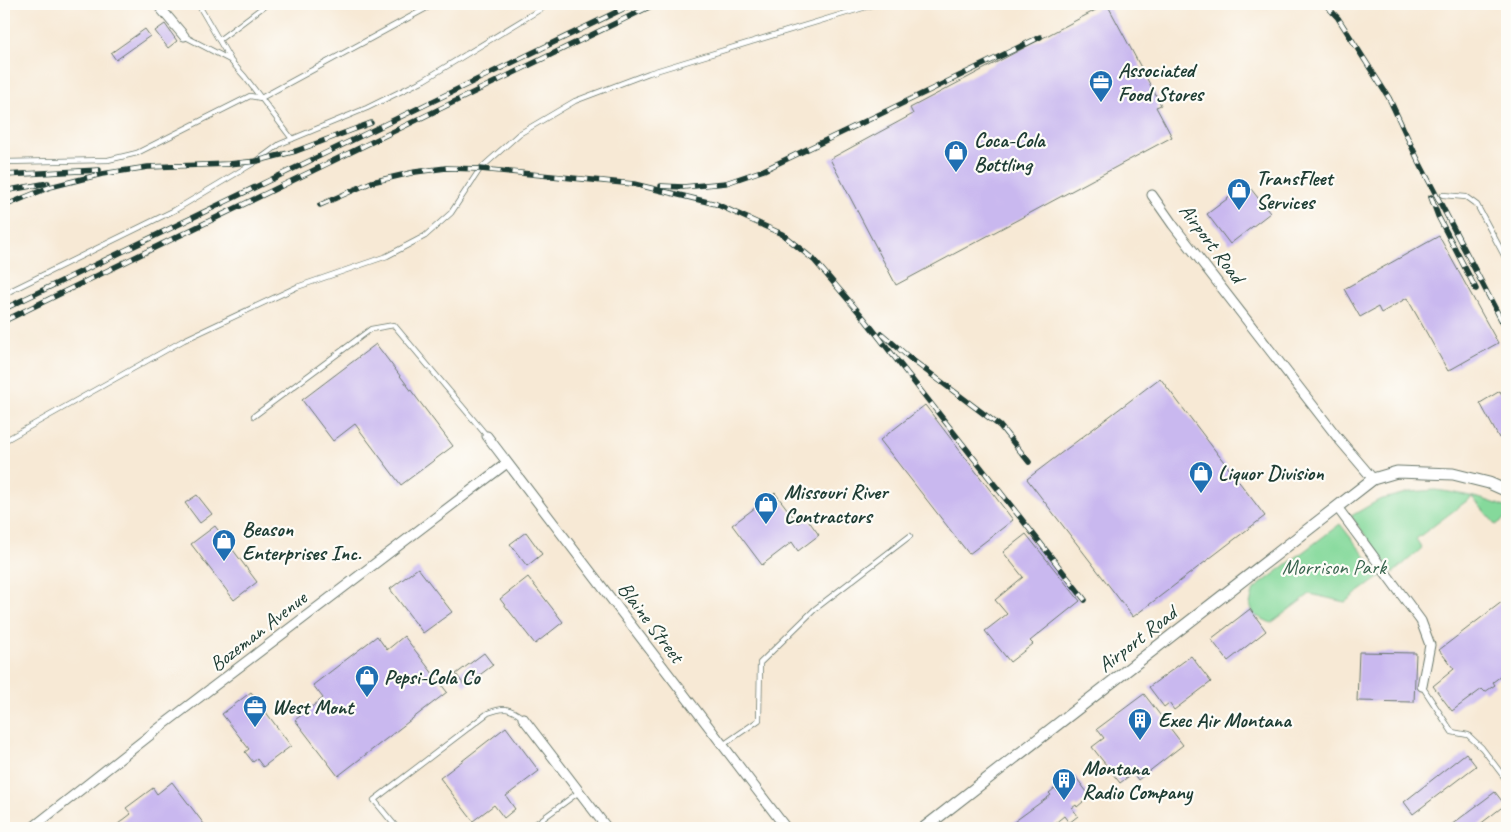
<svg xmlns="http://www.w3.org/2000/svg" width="1511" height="832" font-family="Caveat,sans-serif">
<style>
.green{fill:#85d99b;stroke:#528b68}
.building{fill:#c9b8ef}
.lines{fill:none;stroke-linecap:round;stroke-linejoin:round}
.service-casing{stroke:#6b796c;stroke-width:6}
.minor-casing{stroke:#6b796c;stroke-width:11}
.tertiary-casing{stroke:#6b796c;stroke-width:13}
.service{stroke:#fff;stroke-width:4.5}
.minor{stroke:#fff;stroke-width:9}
.tertiary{stroke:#fff;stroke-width:11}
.rail-casing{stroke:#1f3d34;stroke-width:5.5}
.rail{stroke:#fdfcf7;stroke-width:4;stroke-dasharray:11;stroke-linecap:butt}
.labels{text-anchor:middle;stroke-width:4.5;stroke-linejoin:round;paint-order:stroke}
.poi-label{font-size:21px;font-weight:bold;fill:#1f3d34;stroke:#fdfcf7;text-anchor:start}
.street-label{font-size:21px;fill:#1f3d34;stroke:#fdfcf7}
.park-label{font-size:21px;fill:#38644e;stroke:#fdfcf7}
</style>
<rect width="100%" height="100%" fill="#fdfcf7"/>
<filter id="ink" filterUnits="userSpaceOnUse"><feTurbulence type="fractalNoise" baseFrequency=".02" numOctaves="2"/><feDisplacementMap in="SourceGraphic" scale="10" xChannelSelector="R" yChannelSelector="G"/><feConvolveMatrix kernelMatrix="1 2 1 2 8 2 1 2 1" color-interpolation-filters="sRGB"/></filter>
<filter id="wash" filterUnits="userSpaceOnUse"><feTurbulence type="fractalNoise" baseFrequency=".0096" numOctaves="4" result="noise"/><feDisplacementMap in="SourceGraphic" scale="20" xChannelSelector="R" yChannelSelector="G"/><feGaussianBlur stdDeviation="1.12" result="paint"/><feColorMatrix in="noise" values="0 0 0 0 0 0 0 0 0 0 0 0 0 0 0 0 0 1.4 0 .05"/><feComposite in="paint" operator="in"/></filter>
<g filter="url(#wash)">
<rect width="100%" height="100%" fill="#f7e9d5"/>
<!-- green -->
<g class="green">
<path d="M1435 490C1460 493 1484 498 1507 508V517L1496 525 1472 497 1416 539 1422 548 1393 573 1351 516 1379 500 1410 492Z"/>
<path d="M1340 524 1381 576 1345 602 1310 594 1271 623 1254 615 1250 604 1254 589Z"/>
</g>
<g id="blocks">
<!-- building -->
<g class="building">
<path d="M1107 4 1161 105 1156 107 1172 137 896 285 830 159 913 114 910 108Z"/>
<path d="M165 24 177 41 168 48 155 31Z"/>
<path d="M145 29 150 36 116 60 111 53Z"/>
<path d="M1247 184 1270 213 1230 244 1207 214Z"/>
<path d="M1439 236 1498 343 1448 371 1407 298 1381 313 1378 307 1360 317 1344 289Z"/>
<path d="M376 344 453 446 401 485 355 424 333 441 302 400Z"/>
<path d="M1160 378 1265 516 1133 617 1027 479Z"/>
<path d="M1500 391 1507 405V434L1499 438 1480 403Z"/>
<path d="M925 405 1013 520 969 554 880 440Z"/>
<path d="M775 493 798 523 806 517 819 535 798 551 792 542 762 565 732 525Z"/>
<path d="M197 495 212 514 200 523 185 503Z"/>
<path d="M215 526 257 582 234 600 191 544Z"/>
<path d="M526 532 542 554 527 566 510 544Z"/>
<path d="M1026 534 1080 601 1030 641 1033 644 1010 662 985 631 1007 614 995 600 1023 577 1003 552Z"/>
<path d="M418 568 452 612 423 633 390 589Z"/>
<path d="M528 577 563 622 535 644 500 599Z"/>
<path d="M1503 601 1507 607V684L1501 676 1493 682 1495 685 1485 692 1482 689 1452 711 1433 686 1454 669 1439 650Z"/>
<path d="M1250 609 1266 631 1228 661 1211 639Z"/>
<path d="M377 636 387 650 404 636 447 692 338 776 295 720 323 698 313 685Z"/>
<path d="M1359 652 1416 653 1414 702 1357 701Z"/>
<path d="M484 653 493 665 465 686 456 674Z"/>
<path d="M1191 656 1211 682 1174 710 1169 703 1164 707 1149 687Z"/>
<path d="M251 692 291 746 263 767 257 759 253 762 245 752 249 749 222 714Z"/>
<path d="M1144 694 1183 745 1138 780 1133 773 1120 783 1092 747 1104 738 1097 729Z"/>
<path d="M506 727 539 771 506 796 515 809 504 818 494 805 473 821 440 778Z"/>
<path d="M1466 753 1476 766 1413 814 1404 802Z"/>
<path d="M1075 776 1090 796 1077 807 1076 805 1072 808 1078 816 1069 823 1064 816 1049 828H1014L1011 824 1051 795 1049 793 1055 788 1058 792 1063 789 1061 786Z"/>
<path d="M172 782 207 828H122L118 824 131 814 126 808 153 788 157 794Z"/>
<path d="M1495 792 1505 805 1475 828H1447Z"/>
</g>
</g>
</g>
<g filter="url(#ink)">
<use href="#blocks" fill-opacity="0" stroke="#6b796c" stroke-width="1"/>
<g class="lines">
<!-- service casing -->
<g class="service-casing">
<g id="service">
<path d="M198 4 230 59"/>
<path d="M184 36 230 60 245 77 261 98 434 4"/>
<path d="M219 40 267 4"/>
<path d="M4 162 108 160 137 153 250 96 261 98 292 139"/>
<path d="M1443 195 1466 197 1477 205 1507 261"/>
<path d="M4 294 175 210 257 161 280 144 367 108 424 80 549 4"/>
<path d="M254 416 371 329 394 325 487 436"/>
<path d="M4 441 184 340 297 287 387 256 425 236 451 213 480 169 519 134 575 101 649 73 876 4"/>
<path d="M1422 686 1452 732 1468 735 1482 748 1507 781"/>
<path d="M723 745 759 720 760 663 815 609 910 536"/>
<path d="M397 828 374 800 488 713C504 707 509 707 523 718"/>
<path d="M530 828 579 792"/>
</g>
</g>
<!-- minor casing -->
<g class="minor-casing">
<g id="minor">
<path d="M157 4 184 36"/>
<path d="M1152 195 1173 225 1338 438 1373 479"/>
<path d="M487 436 786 828"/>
<path d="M1337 507 1421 621 1430 645 1422 686"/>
<path d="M523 718 607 828"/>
<path d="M32 828 163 725 507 463"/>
</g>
</g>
<!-- tertiary casing -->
<g class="tertiary-casing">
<path id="tertiary" d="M924 828 1373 479 1397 472 1453 474 1489 483 1507 491"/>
</g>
<!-- service -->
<use href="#service" class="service"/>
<!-- minor -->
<use href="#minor" class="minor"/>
<!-- tertiary -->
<use href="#tertiary" class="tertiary"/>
<!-- rail casing -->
<g class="rail-casing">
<g id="rail">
<path d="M1325 4 1338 18 1389 98 1418 160 1507 331"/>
<path d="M4 175 99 170"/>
<path d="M661 186 683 187 726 183 764 170 1040 37"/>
<path d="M4 191 48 183"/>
<path d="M1431 197 1438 216 1476 289"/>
<path d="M320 205 372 182 415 172 446 168 480 169 634 184 716 204 782 234 814 260 863 317 1085 600"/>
<path d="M4 206 50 187 102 174 148 167 229 164 257 161 296 151 371 123"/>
<path d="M4 309 633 4"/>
<path d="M4 321 655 4"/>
<path d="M882 334 911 359 1000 426 1029 462"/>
</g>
</g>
<!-- rail -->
<use href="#rail" class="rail"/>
</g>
</g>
<!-- icons -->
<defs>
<g id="office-pin" transform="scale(1.25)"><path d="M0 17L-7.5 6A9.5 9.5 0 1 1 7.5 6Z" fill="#1f6fb2" stroke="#fdfcf7"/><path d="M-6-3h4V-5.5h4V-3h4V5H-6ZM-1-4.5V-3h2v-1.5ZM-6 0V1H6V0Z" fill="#fff"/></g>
<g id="shop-pin" transform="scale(1.25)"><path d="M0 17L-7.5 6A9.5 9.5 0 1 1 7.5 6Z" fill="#1f6fb2" stroke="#fdfcf7"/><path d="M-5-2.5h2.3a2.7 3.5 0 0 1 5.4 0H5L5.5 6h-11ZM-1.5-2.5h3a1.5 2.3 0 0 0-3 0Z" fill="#fff"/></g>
<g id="building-pin" transform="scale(1.25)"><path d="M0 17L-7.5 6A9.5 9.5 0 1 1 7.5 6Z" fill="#1f6fb2" stroke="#fdfcf7"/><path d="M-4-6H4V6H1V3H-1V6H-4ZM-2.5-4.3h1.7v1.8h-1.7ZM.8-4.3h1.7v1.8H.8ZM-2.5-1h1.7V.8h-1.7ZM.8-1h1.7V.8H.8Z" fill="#fff"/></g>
</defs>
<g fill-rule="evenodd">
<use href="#office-pin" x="1101" y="82"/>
<use href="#shop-pin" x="956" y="152"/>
<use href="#shop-pin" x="1239" y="190"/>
<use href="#shop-pin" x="1201" y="473"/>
<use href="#shop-pin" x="766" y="504"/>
<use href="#shop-pin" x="224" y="541"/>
<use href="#shop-pin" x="367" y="677"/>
<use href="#office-pin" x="255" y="707"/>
<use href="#building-pin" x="1140" y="720"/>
<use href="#building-pin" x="1064" y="780"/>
</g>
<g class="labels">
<!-- poi labels -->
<g class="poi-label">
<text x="1118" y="77">Associated<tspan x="1118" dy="24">Food Stores</tspan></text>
<text x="974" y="147">Coca-Cola<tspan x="974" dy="24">Bottling</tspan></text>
<text x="1256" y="185">TransFleet<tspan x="1256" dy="24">Services</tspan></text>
<text x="1218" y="480">Liquor Division</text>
<text x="784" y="499">Missouri River<tspan x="784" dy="24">Contractors</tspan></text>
<text x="242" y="536">Beason<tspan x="242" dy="24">Enterprises Inc.</tspan></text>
<text x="384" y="684">Pepsi-Cola Co</text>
<text x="272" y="714">West Mont</text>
<text x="1158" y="727">Exec Air Montana</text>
<text x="1082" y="775">Montana<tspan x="1082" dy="24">Radio Company</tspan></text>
</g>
<!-- street labels -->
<g class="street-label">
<text transform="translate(1212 243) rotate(53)" y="7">Airport Road</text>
<text transform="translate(651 622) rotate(53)" y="7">Blaine Street</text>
<text transform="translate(258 631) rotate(-38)" y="7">Bozeman Avenue</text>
<text transform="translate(1137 639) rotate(-38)" y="7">Airport Road</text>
</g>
<!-- park labels -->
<g class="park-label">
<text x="1334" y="574">Morrison Park</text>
</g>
</g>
<!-- margin -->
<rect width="1511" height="832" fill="none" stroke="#fdfcf7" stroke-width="20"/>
</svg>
